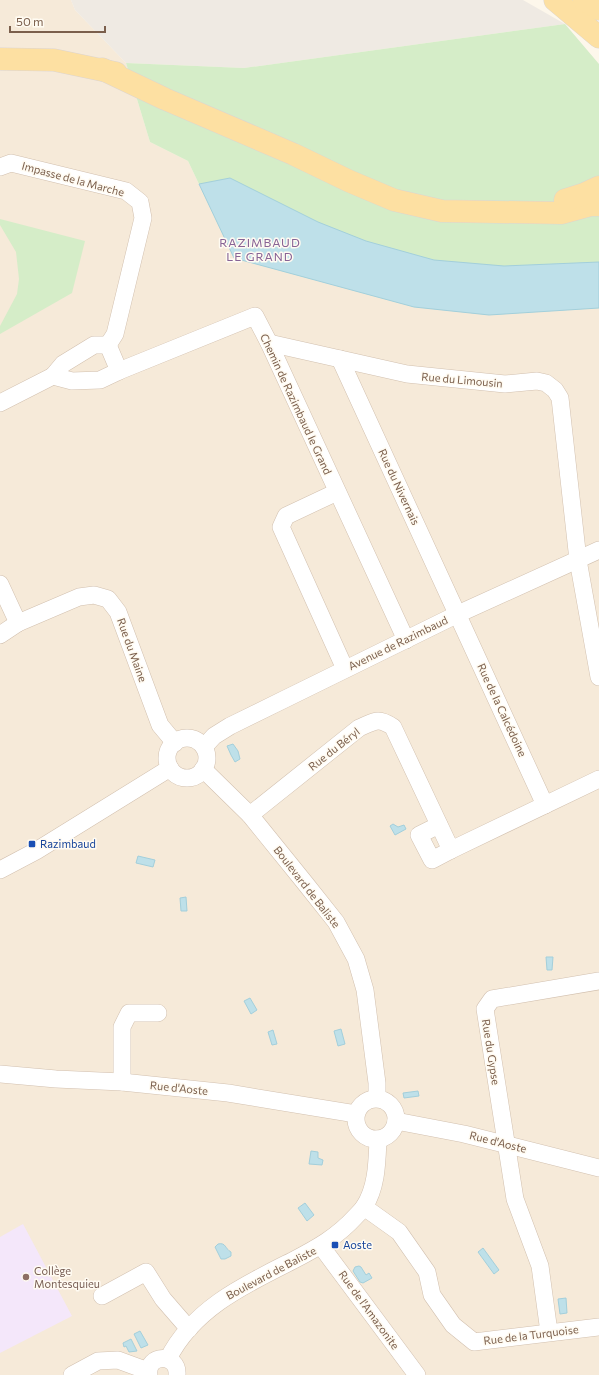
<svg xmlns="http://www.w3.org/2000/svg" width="599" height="1375" font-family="Commissioner,sans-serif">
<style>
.residential{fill:#f6ead9}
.industrial{fill:#efeae3}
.education{fill:#f4e7fa}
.green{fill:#d5edc8}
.water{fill:#bee0e9;stroke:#a3cfdb}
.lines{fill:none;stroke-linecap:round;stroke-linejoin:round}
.minor-casing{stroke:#d2c0af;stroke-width:18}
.major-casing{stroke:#ddd5d0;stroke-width:23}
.minor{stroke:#fff;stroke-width:17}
.major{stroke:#fde0a2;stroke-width:22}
.transit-dot{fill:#1a4fb4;stroke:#fffbf2;stroke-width:1.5}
.education-dot{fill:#8d6e63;stroke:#fffbf2;stroke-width:1.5}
.labels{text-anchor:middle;stroke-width:3;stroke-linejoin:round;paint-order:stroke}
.street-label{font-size:11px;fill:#7b5f4c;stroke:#fffbf2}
.transit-label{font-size:11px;fill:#164399;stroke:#fffbf2;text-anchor:start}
.education-label{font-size:11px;fill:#785e54;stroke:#fffbf2;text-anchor:start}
.neighbourhood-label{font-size:12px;letter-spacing:1px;fill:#886496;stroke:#fffbf2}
</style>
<rect width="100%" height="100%" fill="#fdf7eb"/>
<!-- residential -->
<path class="residential" d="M0 0H71L75 10 126 63 150 142 188 161 234 258 414 307 489 315 599 308V1375H0Z"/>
<!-- industrial -->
<path class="industrial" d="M71 0H523L565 24 244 68 126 63 75 10Z"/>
<!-- education -->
<path class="education" d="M23 1224 72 1316 0 1353V1237Z"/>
<!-- green -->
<g class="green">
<path d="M565 24 599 64V308L489 315 414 307 234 258 188 161 150 142 126 63 244 68Z"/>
<path d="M0 219 85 241 72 293 0 334V326L17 294 19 279 16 252 0 225Z"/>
</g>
<!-- water -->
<g class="water">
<path d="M230 178 318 222 366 241 434 260 504 266 599 262V308L489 315 414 307 234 258 199 184Z"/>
<path d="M233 744 238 751 240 759 235 762 231 755 227 746Z"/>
<path d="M393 824 398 827 404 825 406 829 395 835 390 826Z"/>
<path d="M138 856 155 860 153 867 136 863Z"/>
<path d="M186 897 187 911H181L180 898Z"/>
<path d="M546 957H553L552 970H547Z"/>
<path d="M250 998 257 1010 251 1014 244 1001Z"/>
<path d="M341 1029 345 1044 338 1046 334 1031Z"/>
<path d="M273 1030 277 1044 272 1045 268 1032Z"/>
<path d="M418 1091 419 1096 404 1098 403 1093Z"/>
<path d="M311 1151 318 1152V1158L323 1160 322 1165 309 1164Z"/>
<path d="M305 1203 314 1215 307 1221 298 1208Z"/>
<path d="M218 1244C226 1242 225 1249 231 1252V1256L225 1259H221L215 1247Z"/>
<path d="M483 1248 499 1270 494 1274 478 1252Z"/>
<path d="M359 1266 361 1267 366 1275 369 1273 372 1278 363 1283 360 1282 353 1271 355 1267Z"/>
<path d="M566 1298 567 1313 560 1314 558 1299Z"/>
<path d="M140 1331 148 1345 141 1348 134 1334Z"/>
<path d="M131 1339 137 1351 129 1352 126 1346 124 1347 123 1343Z"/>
</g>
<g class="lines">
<!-- minor casing -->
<g class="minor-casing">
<g id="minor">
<path d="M0 167 11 163 126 191 140 202 143 218 115 334 108 345"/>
<path d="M269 343 407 374 505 384 537 381 546 383 555 390 560 398 578 560 599 677"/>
<path d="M94 345H108L119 371 100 380 72 381 53 376 63 364Z"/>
<path d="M340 359 545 805"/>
<path d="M119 371 255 316 269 343 406 640"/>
<path d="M0 403 53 376"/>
<path d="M337 492 286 516 281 527 345 669"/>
<path d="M0 584 18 623"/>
<path d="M0 635 18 623 79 597 94 595 108 599 118 612 160 725 175 743"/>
<circle cx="187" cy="758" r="20"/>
<path d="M204 747 214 736 230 726 285 699 458 614 599 550"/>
<path d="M203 769 250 815 305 883 336 922 356 959 365 990 377 1083V1098"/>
<path d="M250 815 359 728C375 721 378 717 393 727L451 850 599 779"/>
<path d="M439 825 419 835 432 860 451 850"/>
<path d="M0 870 36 851 170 768"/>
<path d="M0 1074 56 1079 122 1082 228 1093 356 1114"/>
<path d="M122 1082V1027L129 1013H158"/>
<circle cx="376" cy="1119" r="20"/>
<path d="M396 1121 464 1134 599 1168"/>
<path d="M364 1207 399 1232 427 1272 432 1295 453 1325 474 1342 599 1327"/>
<path d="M321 1246 417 1375"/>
<path d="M102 1296 146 1272 163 1299 189 1329"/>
<path d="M549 1332 540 1266 515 1199 485 1009 492 999 599 981"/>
<path d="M168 1359C193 1309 244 1285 292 1261 317 1248 337 1237 356 1216 359 1213 362 1210 364 1207 377 1187 377 1162 378 1139"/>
<path d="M72 1375 98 1361 118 1360 148 1371"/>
<path d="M149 1375C146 1353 179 1353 177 1375"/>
</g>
</g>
<!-- major casing -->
<g class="major-casing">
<g id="major">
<path d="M555 0 599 37"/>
<path d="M584 0 599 9"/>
<path d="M0 59 54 60 116 73"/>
<path d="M102 69 165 99 293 154 349 181 394 200 442 211 562 213 591 205H599"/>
<path d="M565 200 584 194 599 187"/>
</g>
</g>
<!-- minor -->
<use href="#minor" class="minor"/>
<!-- major -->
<use href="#major" class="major"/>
</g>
<!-- markers -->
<g class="transit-dot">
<rect x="28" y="840" width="8" height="8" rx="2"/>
<rect x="331" y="1241" width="8" height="8" rx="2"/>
</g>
<circle class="education-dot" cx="26" cy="1277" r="4"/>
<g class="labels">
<!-- street labels -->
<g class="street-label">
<text transform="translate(73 179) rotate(15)" y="4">Impasse de la Marche</text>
<text transform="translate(462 380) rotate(5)" y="4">Rue du Limousin</text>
<text transform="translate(296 404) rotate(65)" y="4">Chemin de Razimbaud le Grand</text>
<text transform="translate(399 487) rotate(65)" y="4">Rue du Nivernais</text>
<text transform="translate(398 643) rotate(-26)" y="4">Avenue de Razimbaud</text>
<text transform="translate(132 650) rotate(70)" y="4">Rue du Maine</text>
<text transform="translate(502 710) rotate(65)" y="4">Rue de la Calcédoine</text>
<text transform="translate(334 749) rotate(-38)" y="4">Rue du Béryl</text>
<text transform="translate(307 887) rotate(52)" y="4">Boulevard de Baliste</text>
<text transform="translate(491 1052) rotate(81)" y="4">Rue du Gypse</text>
<text transform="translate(179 1088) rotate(6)" y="4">Rue d'Aoste</text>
<text transform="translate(498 1142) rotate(14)" y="4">Rue d'Aoste</text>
<text transform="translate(271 1273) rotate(-28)" y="4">Boulevard de Baliste</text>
<text transform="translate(369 1310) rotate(54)" y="4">Rue de l'Amazonite</text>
<text transform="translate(531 1335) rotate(-7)" y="4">Rue de la Turquoise</text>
</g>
<!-- transit labels -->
<g class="transit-label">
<text x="40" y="848">Razimbaud</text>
<text x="343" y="1249">Aoste</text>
</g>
<!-- education labels -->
<g class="education-label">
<text x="34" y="1275">Collège<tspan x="34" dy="13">Montesquieu</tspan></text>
</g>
<!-- neighbourhood labels -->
<g class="neighbourhood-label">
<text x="260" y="247">RAZIMBAUD<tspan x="260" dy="14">LE GRAND</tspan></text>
</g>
</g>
<!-- scale -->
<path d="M10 26v6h95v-6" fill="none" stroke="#7b5f4c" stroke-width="2"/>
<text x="16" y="26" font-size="12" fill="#7b5f4c" stroke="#fffbf2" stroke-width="3" paint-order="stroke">50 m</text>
</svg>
